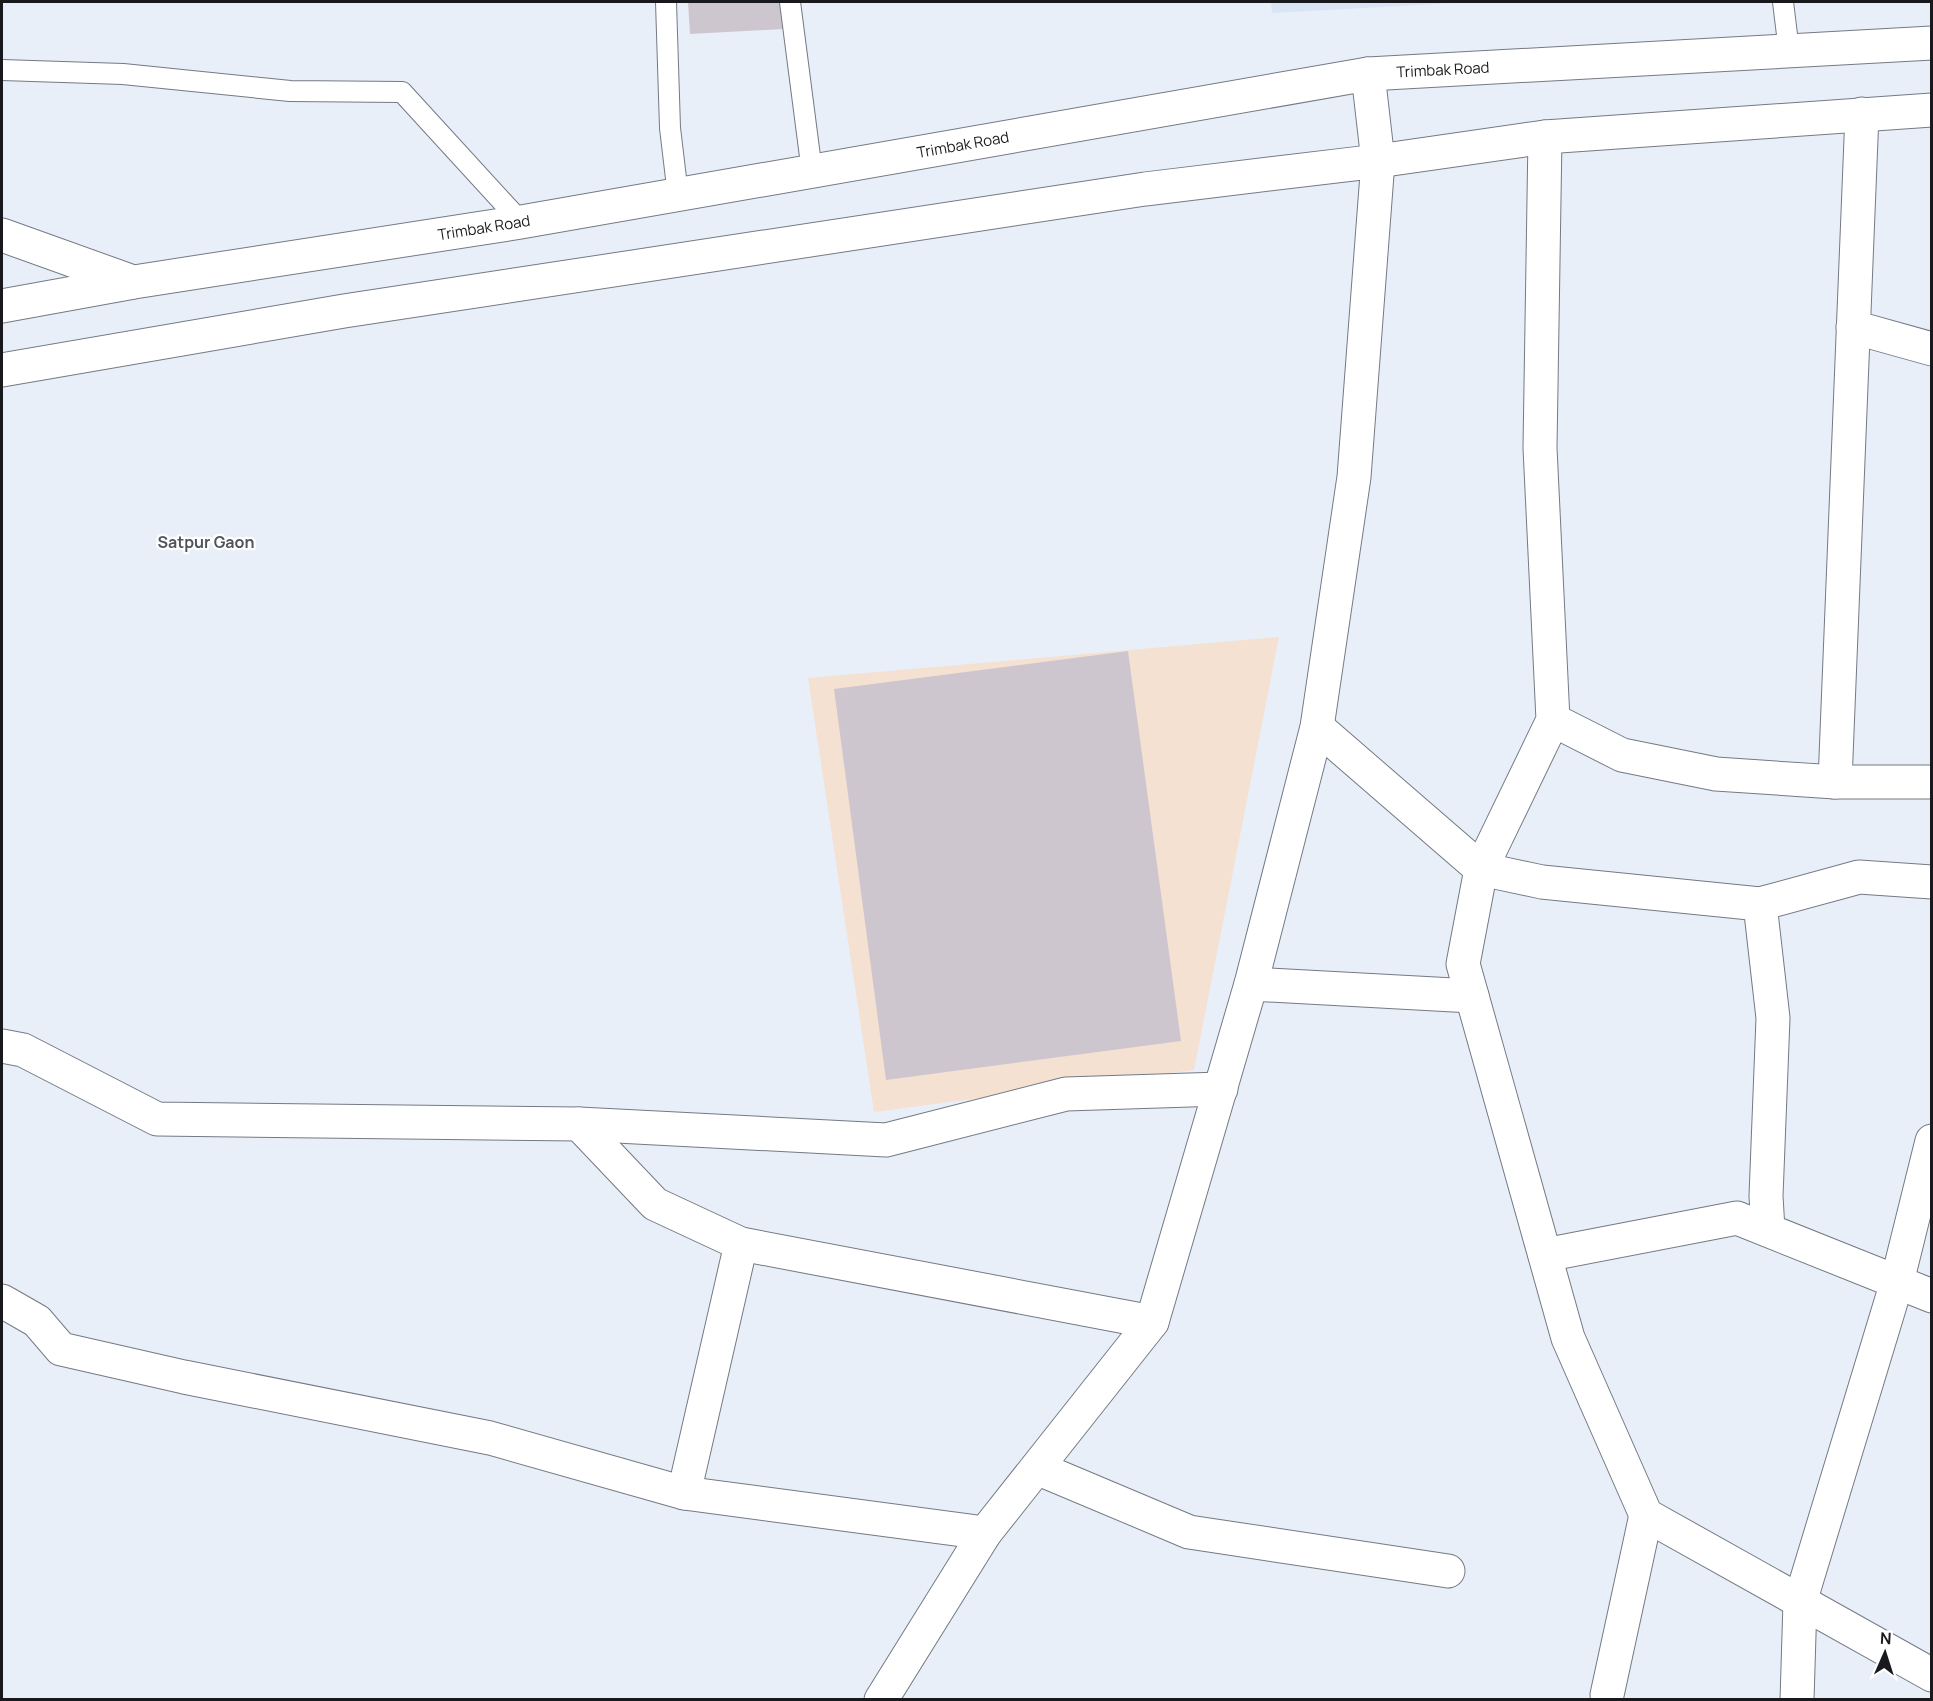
<svg xmlns="http://www.w3.org/2000/svg" width="1933" height="1701" font-family="Manrope,sans-serif">
<style>
.commercial{fill:#f4e1d1}
.built{fill:#d9e4f4}
.building{fill:#cec6cf}
.lines{fill:none;stroke-linecap:round;stroke-linejoin:round}
.service-casing{stroke:#747a83;stroke-width:22}
.minor-casing{stroke:#747a83;stroke-width:35}
.trunk-casing{stroke:#747a83;stroke-width:35}
.service{stroke:#fff;stroke-width:20}
.minor{stroke:#fff;stroke-width:33}
.trunk{stroke:#fff;stroke-width:33}
.labels{text-anchor:middle;stroke-width:4.5;stroke-linejoin:round;paint-order:stroke}
.street-label{font-size:15px;fill:#17191c;stroke:#fff}
.neighbourhood-label{font-size:16px;font-weight:bold;fill:#4f555d;stroke:#fff}
</style>
<rect width="100%" height="100%" fill="#e8eff9"/>
<!-- commercial -->
<path class="commercial" d="M1279 637 1194 1070 874 1112 808 678Z"/>
<!-- built -->
<path class="built" d="M1271 2H1472L1272 13Z"/>
<!-- building -->
<g class="building">
<path d="M688 2H781L783 29 690 34Z"/>
<path d="M1128 651 1181 1041 886 1080 834 689Z"/>
</g>
<g class="lines">
<!-- service casing -->
<g class="service-casing">
<g id="service">
<path d="M666 2 670 128 678 195"/>
<path d="M790 2 812 172"/>
<path d="M1783 2 1789 51"/>
<path d="M2 70 123 74 290 91 402 92 521 222"/>
</g>
</g>
<!-- minor casing -->
<g class="minor-casing">
<g id="minor">
<path d="M1545 137 1540 448 1553 720 1481 869 1463 964 1568 1338 1646 1515 1932 1675"/>
<path d="M1853 327 1932 349"/>
<path d="M1553 720 1622 755 1716 774 1835 782H1932"/>
<path d="M1317 727 1481 869 1542 882 1760 904 1859 877 1932 882"/>
<path d="M1835 782 1862 114"/>
<path d="M1760 904 1773 1018 1766 1196 1768 1230"/>
<path d="M1251 984 1472 996"/>
<path d="M2 1046 23 1050 157 1119 579 1124 886 1140 1066 1094 1221 1089"/>
<path d="M579 1124 655 1204 741 1244 1152 1322"/>
<path d="M1545 1255 1737 1218 1932 1296"/>
<path d="M2 1301 37 1321 61 1349 184 1377 490 1438 684 1493 985 1533"/>
<path d="M1037 1468 1189 1532 1448 1571"/>
<path d="M684 1493 741 1244"/>
<path d="M1607 1695 1646 1515"/>
<path d="M881 1700 985 1533 1152 1322 1251 984 1317 727 1354 477 1378 161 1368 74"/>
<path d="M1797 1700 1800 1602 1897 1282 1932 1141"/>
</g>
</g>
<!-- trunk casing -->
<g class="trunk-casing">
<g id="trunk">
<path d="M2 235 133 282"/>
<path d="M2 306 134 282 521 222 1368 74 1932 43"/>
<path d="M2 370 344 311 1145 189 1378 161 1545 137 1932 110"/>
</g>
</g>
<!-- service -->
<use href="#service" class="service"/>
<!-- minor -->
<use href="#minor" class="minor"/>
<!-- trunk -->
<use href="#trunk" class="trunk"/>
</g>
<g class="labels">
<!-- street labels -->
<g class="street-label">
<text transform="translate(1443 70) rotate(-3)" y="5">Trimbak Road</text>
<text transform="translate(963 145) rotate(-10)" y="5">Trimbak Road</text>
<text transform="translate(484 228) rotate(-9)" y="5">Trimbak Road</text>
</g>
<!-- neighbourhood labels -->
<g class="neighbourhood-label">
<text x="206" y="548">Satpur Gaon</text>
</g>
</g>
<!-- border -->
<rect width="1933" height="1701" fill="none" stroke="#17191c" stroke-width="6"/>
<!-- north arrow -->
<g transform="translate(1885 1653) rotate(3)" stroke="#ffffff" stroke-width="4.5" paint-order="stroke">
<path d="M0-4.5L10 22L0 15L-10 22Z" fill="#17191c"/>
<text y="-9" font-size="16" font-weight="bold" text-anchor="middle" fill="#17191c">N</text>
</g>
</svg>
